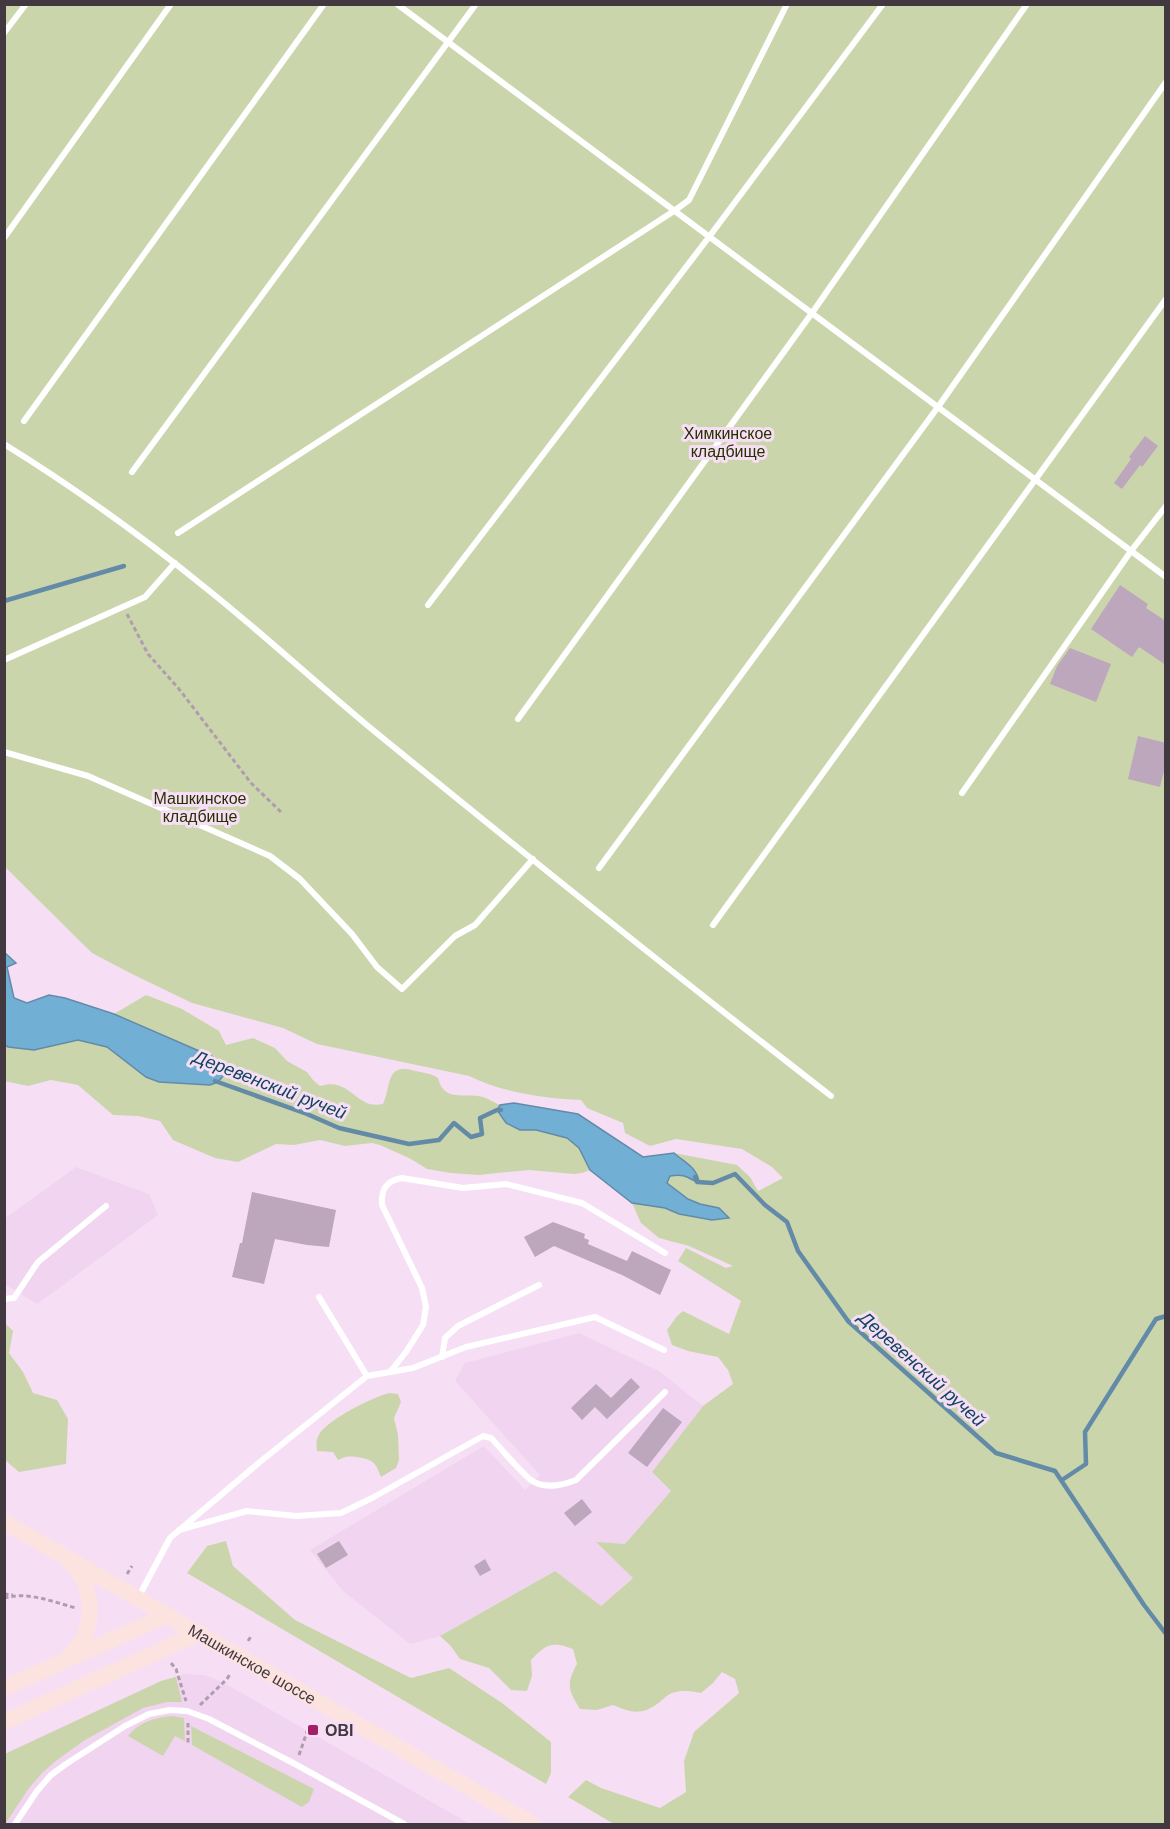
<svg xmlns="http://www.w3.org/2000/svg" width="1170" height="1829" font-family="Arial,sans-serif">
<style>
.built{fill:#f1d4f0}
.green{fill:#cbd5ac}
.water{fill:#72afd5;stroke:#638ba8;stroke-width:1.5}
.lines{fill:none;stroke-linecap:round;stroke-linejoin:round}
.stream{stroke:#638ba8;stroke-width:4.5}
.building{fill:#bca7bc}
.path{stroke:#af9dae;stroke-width:3;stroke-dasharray:4.5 3;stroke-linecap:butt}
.service{stroke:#fff;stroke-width:6}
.secondary{stroke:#fce3e0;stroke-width:16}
.poi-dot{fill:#a41d68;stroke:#f6dff5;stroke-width:2}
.labels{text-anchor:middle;stroke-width:6;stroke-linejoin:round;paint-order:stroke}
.park-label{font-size:16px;fill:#283000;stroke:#f6dff5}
.street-label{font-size:16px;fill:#413840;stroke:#f6dff5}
.poi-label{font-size:16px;font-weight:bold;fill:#413840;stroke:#f6dff5;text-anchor:start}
.water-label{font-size:18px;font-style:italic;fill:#11435d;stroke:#f6dff5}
</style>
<rect width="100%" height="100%" fill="#f6dff5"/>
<!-- built -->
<g class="built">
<path d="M76 1167 149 1194 158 1215 37 1304 5 1284 4 1219Z"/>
<path d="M579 1333 659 1371 703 1406 652 1472 671 1491 625 1544 596 1543 633 1577 601 1606 554 1571 440 1636 410 1644 343 1591 310 1550 484 1446 525 1490 540 1475 455 1381 465 1363Z"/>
<path d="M184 1674 205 1675 224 1683 470 1824H5L4 1754 161 1681Z"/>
</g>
<!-- green -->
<g class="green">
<path d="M4 5H1165V1824H614L568 1797 586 1780 601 1788 660 1808 686 1792 684 1761 694 1732 739 1693 735 1679 722 1672 713 1683 701 1693C691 1691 682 1690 672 1693 666 1695 662 1701 657 1704 641 1716 630 1712 613 1705L597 1710 580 1709C568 1690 566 1684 577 1664L573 1649C552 1641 546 1644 531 1660L532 1676 527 1691 511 1690 489 1668 460 1659 450 1645 440 1636 555 1571 601 1606 633 1578 596 1542 625 1544 671 1491 652 1472 703 1406 733 1384 728 1370 718 1357 688 1351 672 1345 667 1330 677 1316 683 1311 729 1334 741 1301 678 1261 686 1248 726 1268 733 1266 689 1246 659 1238 641 1223 632 1203 665 1208 679 1214 728 1218C717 1205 714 1209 699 1204 687 1199 677 1191 667 1183L670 1176C680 1175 686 1175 694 1182L692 1167 674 1153 737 1165 750 1177 758 1191 783 1178 772 1167 742 1149 676 1139 650 1146 625 1133 623 1123 587 1108 581 1100C545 1099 501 1092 469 1076L317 1044 283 1028 192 1003 132 974 92 953 5 867Z"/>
<path d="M146 995 182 1009 219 1031 226 1045 253 1038 275 1048 287 1061 307 1072 313 1080 320 1086C351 1076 355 1110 383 1104 392 1084 385 1062 416 1071 424 1073 430 1073 438 1078 444 1103 464 1092 483 1097 489 1099 495 1103 500 1105L497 1110 506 1123 520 1130H536L567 1138 579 1148 590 1170 582 1173 574 1174 529 1170 478 1175 451 1173 427 1169 411 1159 380 1145 372 1143 345 1146 320 1140 294 1145 276 1144 238 1162 215 1158 173 1140 160 1121 138 1116 113 1115 78 1085 51 1080 28 1086 4 1081V1044L8 1047 34 1050 78 1040 107 1047 146 1077 213 1057 114 1014Z"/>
<path d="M4 1322 13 1331 9 1353 23 1372 33 1393 57 1400 68 1419 66 1464 19 1472 5 1460Z"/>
<path d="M390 1393 398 1394 401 1402 394 1418 398 1435 399 1460 396 1468 381 1477C375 1461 373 1460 357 1457 348 1456 346 1456 338 1460L333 1452 317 1451C316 1444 316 1439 320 1433 328 1420 374 1396 390 1393Z"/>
<path d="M226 1541 233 1566 295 1620 411 1678 449 1668 502 1703 551 1742V1773L546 1784 187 1573 207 1546Z"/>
<path d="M176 1677 182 1702H167L143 1708 85 1740 57 1760 42 1773 29 1788 5 1824V1754L161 1681Z"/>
<path d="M172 1716 184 1718 185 1741 175 1736 163 1756 128 1736C139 1722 154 1718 172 1716Z"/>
<path d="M191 1726 314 1789 309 1802 302 1807 192 1745Z"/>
</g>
<!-- water -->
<g class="water">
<path d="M4 952 16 963 7 967 14 998 27 1003 49 995 65 998 114 1014 213 1057 228 1070 218 1082 210 1085 159 1082 146 1077 107 1047 78 1040 34 1050 8 1047 4 1044Z"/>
<path d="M514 1103 578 1114 643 1157 674 1153C684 1162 697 1167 699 1182 693 1182 692 1179 687 1177 682 1174 676 1175 670 1176L667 1183 688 1199 700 1204 719 1208 729 1218 712 1220 679 1214 665 1208 632 1203 590 1170 579 1148 567 1138 536 1130H520L506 1123 497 1110 500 1105Z"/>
</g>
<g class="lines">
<!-- stream -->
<g class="stream">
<path d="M4 601 124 566"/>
<path d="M215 1081 307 1114 339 1128 409 1144 439 1140 454 1123 471 1137 482 1134 480 1118 497 1110H501"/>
<path d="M695 1177 697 1182 713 1183 735 1174 765 1205 787 1222 798 1251 848 1321 996 1453 1055 1471 1144 1605 1166 1634"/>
<path d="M1062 1480 1086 1464 1085 1432 1156 1319 1166 1316"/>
</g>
</g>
<!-- building -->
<g class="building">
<path d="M1145 436 1158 446 1142 467 1140 465 1122 489 1114 483 1131 459 1129 457Z"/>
<path d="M1120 585 1148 604 1146 608 1166 621V665L1139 647 1132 657 1091 629Z"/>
<path d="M1070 648 1111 664 1096 702 1050 684 1057 666Z"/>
<path d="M1138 736 1166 743V763L1160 787 1128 779Z"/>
<path d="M252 1192 336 1210 329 1247 307 1245 275 1239 264 1284 232 1277 240 1243H242Z"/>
<path d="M553 1222 585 1234 584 1238 589 1240 588 1244 627 1261 632 1251 671 1270 660 1295 622 1275 554 1246 535 1257 524 1237Z"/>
<path d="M631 1378 640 1387 607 1419 595 1407 582 1420 571 1408 596 1384 611 1398Z"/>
<path d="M663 1408 682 1422 647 1467 628 1453Z"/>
<path d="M582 1499 592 1512 575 1526 564 1513Z"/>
<path d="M339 1541 348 1555 326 1568 317 1554Z"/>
<path d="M485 1559 491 1570 480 1576 474 1566Z"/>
</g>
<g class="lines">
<!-- path -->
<g class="path">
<path d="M127 614 148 654 179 689 251 783 282 813"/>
<path d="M127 1574 132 1566"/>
<path d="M4 1594 13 1595"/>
<path d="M4 1598C28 1591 53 1602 76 1608"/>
<path d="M248 1641 252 1635"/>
<path d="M171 1663 176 1669 186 1701"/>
<path d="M200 1705 227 1679 230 1674"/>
<path d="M188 1723V1743"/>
<path d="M299 1755 309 1726"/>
</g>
<!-- service -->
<g class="service">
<path d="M397 4 1166 577"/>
<path d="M4 33 26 4"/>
<path d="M4 238 171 4"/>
<path d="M24 421 324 4"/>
<path d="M4 444C75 488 143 537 207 589 262 633 314 681 368 726 521 851 675 975 831 1096"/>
<path d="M132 472 476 4"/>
<path d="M178 533 674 211 689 200 787 4"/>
<path d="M428 605 709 237 883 4"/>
<path d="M4 660 145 597 175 563"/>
<path d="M518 719 812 313 1027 4"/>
<path d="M4 752 88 776 270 856 300 879 352 934 377 967 402 989 455 936 475 925 533 859"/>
<path d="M962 793 1131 551 1166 506"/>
<path d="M599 868 938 407 1166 82"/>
<path d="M713 925 1166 299"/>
<path d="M4 1299 14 1298 38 1262 106 1206"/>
<path d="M442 1357 445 1338 458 1326 539 1285"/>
<path d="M390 1372 406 1352 423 1325 426 1307 422 1288 382 1205C381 1189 386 1181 402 1178L463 1188 506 1184 582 1203 665 1253"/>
<path d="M367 1376 413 1368 466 1347 595 1317 664 1350"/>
<path d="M179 1530 247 1511 296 1516 341 1513 372 1498 483 1436 491 1438C500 1447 525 1478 534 1482 548 1489 563 1485 576 1480L665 1392"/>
<path d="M138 1598 170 1538 261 1461 367 1376 319 1297"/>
<path d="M15 1824 37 1791 51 1775 66 1764 125 1726 149 1714 170 1710 187 1711 209 1719 295 1764 404 1824"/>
</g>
<!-- secondary -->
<g class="secondary">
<path id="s1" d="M4 1522 532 1824"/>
<path d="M69 1656C97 1632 96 1588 70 1562"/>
<path d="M4 1688 167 1615"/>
<path d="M4 1722 199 1633"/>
</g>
</g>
<!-- markers -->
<rect class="poi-dot" x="307" y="1724" width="12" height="12" rx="3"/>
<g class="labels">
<!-- park labels -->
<g class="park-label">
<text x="728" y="439">Химкинское<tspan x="728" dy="18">кладбище</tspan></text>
<text x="200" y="804">Машкинское<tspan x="200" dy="18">кладбище</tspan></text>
</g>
<!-- street labels -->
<g class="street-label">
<text dy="6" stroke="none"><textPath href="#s1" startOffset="286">Машкинское шоссе</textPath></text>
</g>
<!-- poi labels -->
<g class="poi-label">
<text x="325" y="1736">OBI</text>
</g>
<!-- water labels -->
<g class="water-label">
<text transform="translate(270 1085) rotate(21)" y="6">Деревенский ручей</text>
<text transform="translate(922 1369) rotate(42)" y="6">Деревенский ручей</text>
</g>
</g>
<!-- border -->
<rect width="1170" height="1829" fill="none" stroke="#413840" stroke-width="12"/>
</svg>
